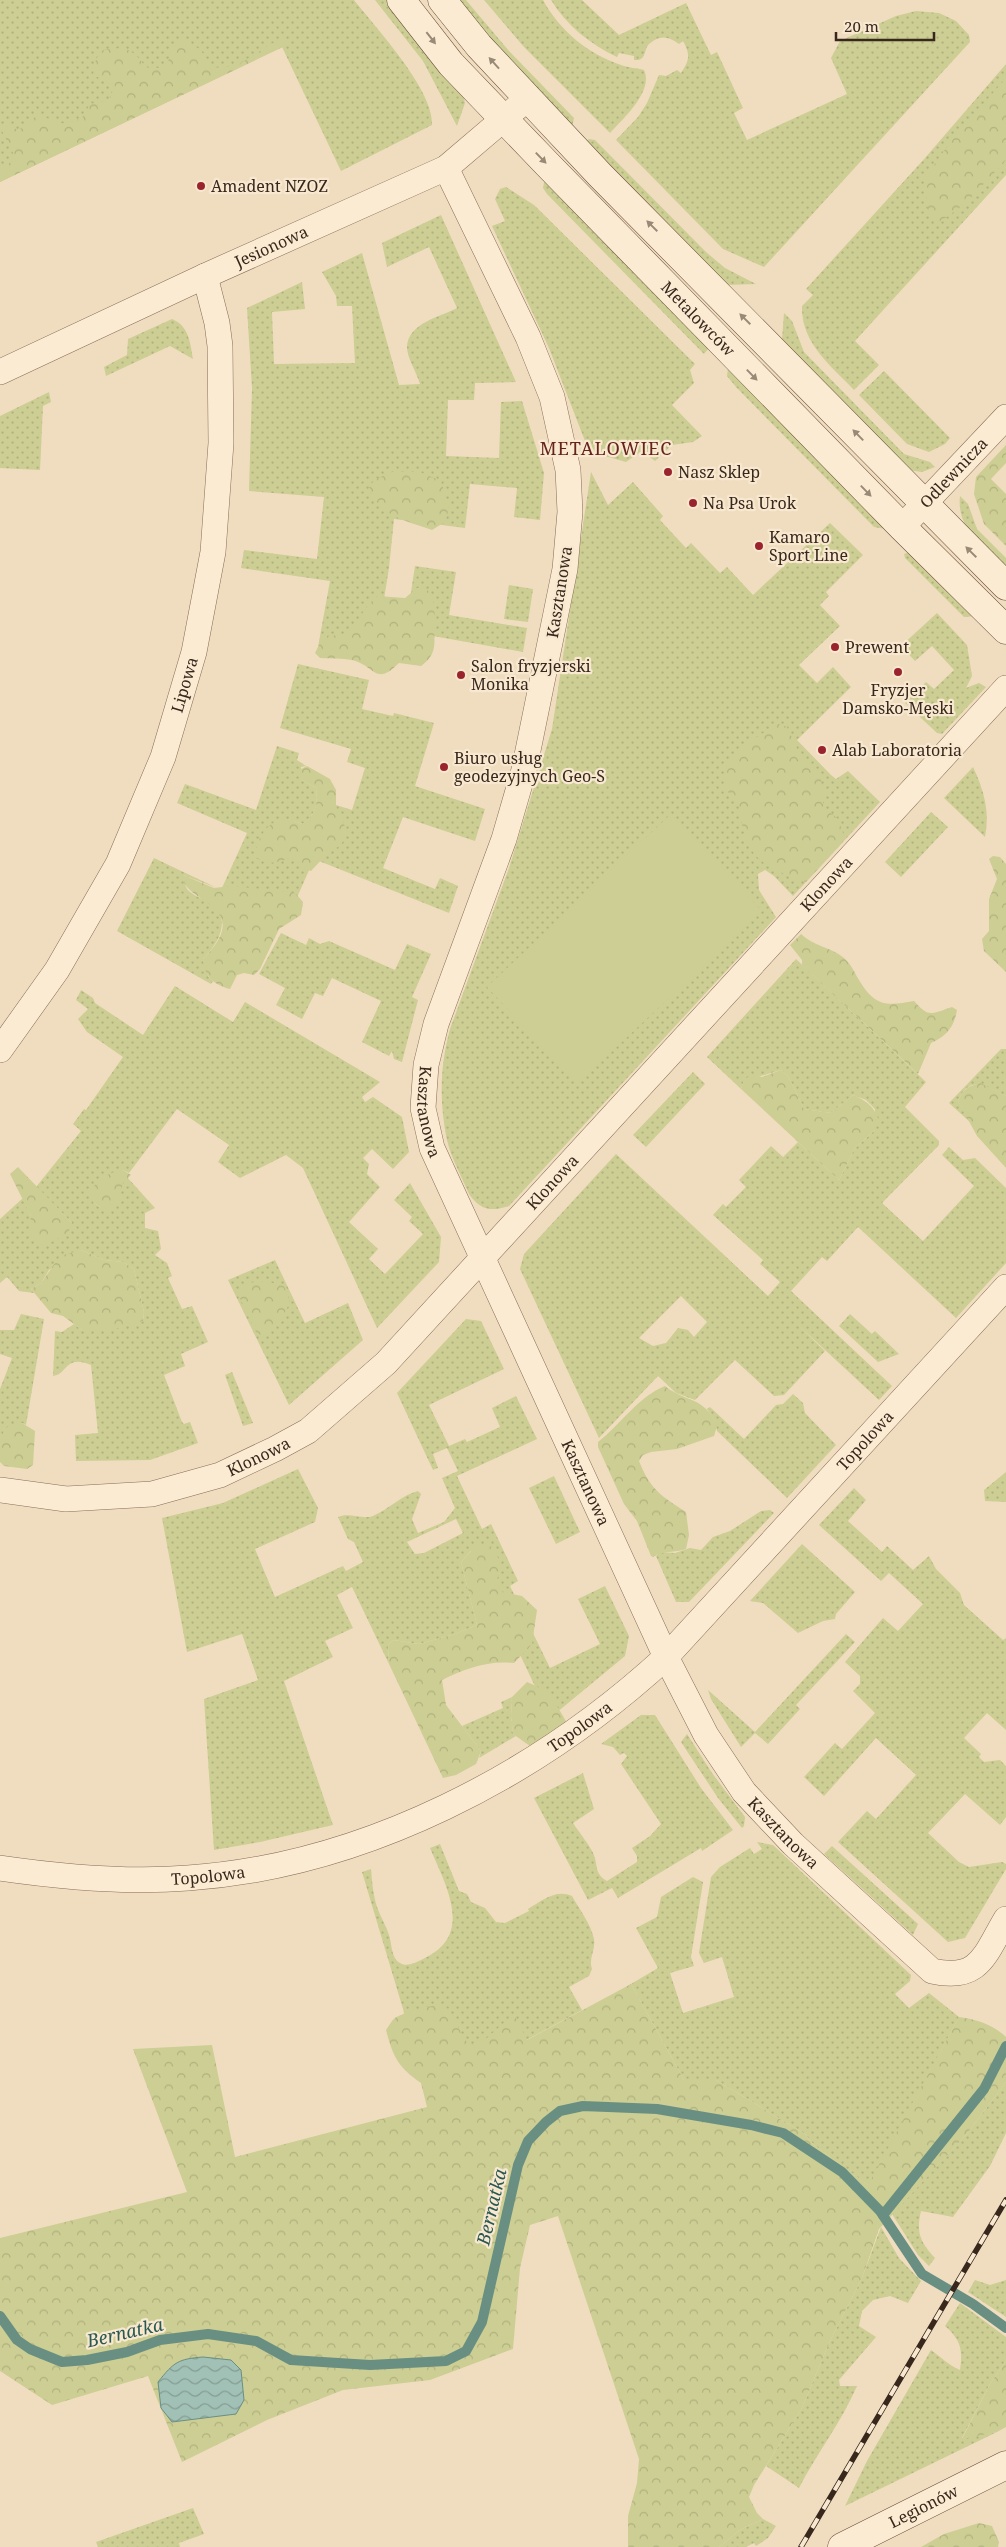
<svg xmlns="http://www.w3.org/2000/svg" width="1006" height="2547" font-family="'Noto Serif',serif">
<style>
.grass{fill:url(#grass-dots);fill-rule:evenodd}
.forest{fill:url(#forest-crowns)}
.pitch{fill:#ccce93}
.water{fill:url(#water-waves);stroke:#698f83}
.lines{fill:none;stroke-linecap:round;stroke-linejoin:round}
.stream{stroke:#698f83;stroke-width:10}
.street-casing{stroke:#896d57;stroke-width:26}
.secondary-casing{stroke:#6b4e3a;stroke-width:29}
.street{stroke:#faebd2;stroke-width:25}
.secondary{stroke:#faebd2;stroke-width:28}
.rail-casing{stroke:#38271c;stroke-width:5.5}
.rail{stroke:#f7e8cf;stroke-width:4;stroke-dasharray:11;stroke-linecap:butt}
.oneway{fill:#998977}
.poi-dot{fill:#9a242e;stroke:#f7e8cf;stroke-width:2}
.labels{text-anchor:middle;stroke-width:4.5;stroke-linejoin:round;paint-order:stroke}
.poi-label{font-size:16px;fill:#38271c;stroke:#f7e8cf;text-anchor:start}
.street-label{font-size:16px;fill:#38271c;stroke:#f7e8cf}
.neighbourhood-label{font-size:18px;letter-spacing:1px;fill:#662319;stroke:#f7e8cf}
.water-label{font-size:18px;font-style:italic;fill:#2a5852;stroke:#f7e8cf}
</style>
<defs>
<pattern id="grass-dots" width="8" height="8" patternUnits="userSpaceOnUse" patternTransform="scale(1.25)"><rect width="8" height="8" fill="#ccce93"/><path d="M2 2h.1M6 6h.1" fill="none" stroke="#b0b17e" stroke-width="1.8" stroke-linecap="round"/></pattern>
<pattern id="forest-crowns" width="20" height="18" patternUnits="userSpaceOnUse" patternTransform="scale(1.25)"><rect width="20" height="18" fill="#ccce93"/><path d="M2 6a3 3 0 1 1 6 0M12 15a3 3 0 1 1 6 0" fill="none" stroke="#b0b17e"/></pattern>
<pattern id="water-waves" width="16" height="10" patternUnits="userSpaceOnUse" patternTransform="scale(1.25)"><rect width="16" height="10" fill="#a2c1b6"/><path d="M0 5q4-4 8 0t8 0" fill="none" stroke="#859d93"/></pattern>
</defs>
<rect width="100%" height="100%" fill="#f0ddbf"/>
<!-- grass -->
<g class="grass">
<path d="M0 0H354C376 28 434 90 432 125L341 171 282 47 0 182Z"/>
<path d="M375 0H389L463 93 465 103 457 126 423 61Z"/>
<path d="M454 0H466L509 51 574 118 572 127Z"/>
<path d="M484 0H543C560 31 588 54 621 65 629 68 637 68 644 70 654 91 623 119 610 133L524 47Z"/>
<path d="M551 0H582L619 35 686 3 711 55 717 52 743 108 734 113 747 140 847 94 831 58 840 41 896 16 916 11 939 13 956 21 969 35 970 42 764 267 723 249 616 140 638 117 647 103 659 75 666 76 677 70 681 73C689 61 691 55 683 41L679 44C668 36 660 35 649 44 643 51 647 61 634 60V56L619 53 617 57C590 44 567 26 551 0Z"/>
<path d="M1006 64V175L855 341 879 365 854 390C830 365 801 343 802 306L813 295 806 289 925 158Z"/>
<path d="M589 139 595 140 706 252 725 268 756 284 727 285 584 142Z"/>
<path d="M545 177 709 348 704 354 547 194 543 188Z"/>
<path d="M506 187 534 205 695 364 690 370 694 383 672 405 702 436 693 442 672 445 655 461 642 451 626 462 598 454 585 441 549 348 492 226 505 221 495 199 500 189Z"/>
<path d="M441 215 516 382 475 383 474 400H448L446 456 499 458 501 402 522 401 544 473 540 520 514 517 517 488 470 484 465 528 394 519 389 568 376 649 318 647 330 581 241 568 244 550 317 559 324 497 249 491 252 388 247 308 302 282 305 309 272 312 274 364 355 363 352 306H337L336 296 322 272 362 253 399 385 420 384C417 373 407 358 407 347 408 323 440 317 457 308L429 247 387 267 382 243Z"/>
<path d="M784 313 792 321 804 352 904 454 930 462 935 467 922 472 908 470 782 340Z"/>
<path d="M172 319C189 326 190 342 193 359L170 346 106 376 104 367 127 355 128 339Z"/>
<path d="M728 368 886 529 874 527 736 387 727 376Z"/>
<path d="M884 371 950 438 945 444 929 452 907 444 859 395Z"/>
<path d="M49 392 51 402 43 406 40 470 0 468V416Z"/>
<path d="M591 472 608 505 633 482 663 516 660 520 686 548 691 543 720 573 727 567 753 595 830 523 863 555 826 592 829 596 820 605 840 626 799 665 817 683 833 667 851 687 797 740 831 775 836 779 848 771 880 802 793 896 774 876 765 870 758 874 759 890 776 917 509 1206C491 1212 480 1210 469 1194 462 1177 451 1158 447 1140 439 1102 440 1066 450 1029L509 868 552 729Z"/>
<path d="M960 496 968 504 977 529 1006 558V571C985 549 956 529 960 496Z"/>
<path d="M910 552 977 616 964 617 905 558 904 554Z"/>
<path d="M415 566 456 572 449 615 527 628 523 652 405 631Z"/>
<path d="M509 585 533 589 528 622 504 619Z"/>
<path d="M937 613 967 645 972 676 966 688 979 683 986 687 942 734 937 733 905 703 926 682 934 689 954 670 932 646 915 661 901 646Z"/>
<path d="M298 664 369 680 362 709 393 716 394 713 434 723 415 786 485 809 475 841 403 817 383 868 435 889 440 878 458 886 449 913 314 859 287 920 221 890 247 833 177 803 185 784 256 810 277 746 299 753 297 760 306 766 301 767 302 780 316 788C318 804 316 814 303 824L288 819 322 835 333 804 352 810 365 768 347 762 351 749 280 728Z"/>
<path d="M973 767C984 790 990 812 985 837L944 798Z"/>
<path d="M931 812 948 827 901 877 885 862Z"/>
<path d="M154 858 217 888 183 875C184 879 185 887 188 890 192 895 203 899 209 902 233 918 219 943 203 959L208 976 213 981 211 984 117 931Z"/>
<path d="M281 933 306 945 309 938 320 944 329 941 395 970 407 944 431 954 412 997 418 1000 402 1062 394 1059 392 1051 389 1056 362 1042 381 1001 332 978 323 996 315 993 302 1019 276 1005 285 988 259 974Z"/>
<path d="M796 959 926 1082 905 1107 939 1141V1145L882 1203 923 1241 974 1186 942 1155 949 1147 963 1160 975 1158 1006 1188V1263L956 1318 858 1227 827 1261 822 1257 791 1291 892 1386 879 1400 797 1324 825 1351 784 1395 774 1396 735 1360 695 1400 676 1393 658 1376 599 1438 520 1269 524 1254 616 1154 768 1296 780 1282 760 1264 763 1260 713 1215 723 1204 726 1207 746 1187 739 1180 771 1146 783 1157 798 1142 839 1180 855 1148 875 1130V1109L866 1100 853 1095 831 1113 804 1109 788 1076 781 1070 744 1081 741 1089 707 1057ZM681 1296 707 1322 694 1337 688 1330 678 1328 666 1343 653 1346 639 1338Z"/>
<path d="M175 986 233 1022 245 1002 380 1082 362 1097 365 1102 373 1097 402 1117 409 1152 393 1169 372 1149 363 1158 369 1164 367 1174 380 1187 349 1222 378 1249 369 1259 385 1274 423 1234 409 1221 412 1217 394 1200 410 1183 441 1237 439 1262 377 1328 303 1168 286 1155 240 1178 218 1162 229 1145 177 1109 129 1173 123 1170 93 1202 100 1207 126 1176 155 1208 145 1213V1228L158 1231 161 1249 155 1255 167 1263 172 1276 168 1278 182 1309 192 1306 208 1342 181 1354 185 1366 164 1375 182 1422 184 1424 190 1422 198 1443 150 1460 76 1461 75 1435 98 1433 91 1365C65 1354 68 1374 53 1376L55 1331 62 1332 74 1324 82 1330 143 1321 144 1312 134 1269 123 1262 104 1260 81 1250 49 1270 41 1283 31 1289 34 1293 19 1291 7 1277 0 1283V1219L23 1198 31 1216 72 1223 36 1187 81 1131 73 1124 84 1109 86 1110 123 1057 87 1032 78 1019 88 1009 76 1000 81 990 93 998 95 1003 143 1035Z"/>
<path d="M1001 1049H1006V1096C986 1087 970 1073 958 1101L971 1123 949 1103Z"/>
<path d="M693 1072 705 1084 646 1147 633 1135Z"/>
<path d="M275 1260 305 1323 348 1303 363 1340 289 1405 228 1280Z"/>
<path d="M21 1314 44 1319 26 1425 22 1423 4 1438 0 1446V1389L12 1358 0 1354V1330H14Z"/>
<path d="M850 1314 872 1334 875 1331 899 1354 878 1362 839 1326Z"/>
<path d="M466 1319 481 1321 504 1369 429 1405 449 1446 465 1439 467 1442 500 1427 492 1408 516 1396 537 1439 457 1476 482 1529 491 1524 518 1581 510 1586 550 1668 600 1644 578 1599 605 1586 629 1636 625 1656 550 1718 471 1551 461 1562 477 1625 455 1634 419 1644 393 1640 388 1645 389 1664 352 1587 337 1595 353 1628 325 1641 333 1657 284 1681 333 1825 260 1842 214 1850 204 1699 258 1680 242 1634 187 1652 162 1518 223 1503 298 1469 318 1508 315 1522 255 1549 275 1597 343 1566 346 1571 363 1562 354 1542 348 1539 338 1517C349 1512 362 1520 373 1516 389 1509 402 1495 418 1491L421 1494 412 1519 418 1533 444 1522 455 1508 442 1478 458 1471 447 1448 433 1454 438 1468 433 1470 397 1393ZM456 1519 463 1533 424 1553 415 1554 407 1542Z"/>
<path d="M232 1372 253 1423 243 1426 225 1375Z"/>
<path d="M793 1394 803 1403 805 1413 836 1445 787 1498 717 1431 714 1420 707 1409 710 1407 744 1439 776 1405 783 1404Z"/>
<path d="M1006 1472V1502L985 1501 984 1490Z"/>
<path d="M554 1476 580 1532 556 1544 529 1488Z"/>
<path d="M854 1488 866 1500 848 1521 882 1552 887 1546 913 1570 929 1556 936 1569 960 1593 964 1605 1003 1640 1006 1638V1730L987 1713 964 1738 981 1754 979 1757 984 1762 1000 1760 1006 1766V1817L1000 1825 965 1794 928 1833 959 1862 969 1867 1002 1862 1006 1864V1869L965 1938 948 1942 838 1842 867 1811 876 1819 916 1775 876 1738 824 1796 804 1777 835 1743 842 1749 875 1713 853 1691 860 1684V1676L845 1662 883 1618 898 1631 923 1604 889 1573 881 1581 819 1525Z"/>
<path d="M770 1510 774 1513 689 1602H676L656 1556 660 1552 675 1553 690 1548 701 1550 713 1537 730 1531 761 1511Z"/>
<path d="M802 1544 855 1592 836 1614 835 1619 823 1621 798 1633 763 1603 750 1601Z"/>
<path d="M846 1634 855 1642 796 1705 800 1709 768 1744 755 1733 741 1747 711 1699 708 1690 755 1732Z"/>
<path d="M512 1697 511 1716 513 1734 516 1736 479 1758 481 1751 462 1726 503 1708 501 1702Z"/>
<path d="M641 1715H655L701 1788 733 1830 702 1851 701 1848 618 1898 612 1888 588 1900 534 1798 583 1773 594 1809 573 1823C578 1831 593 1849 595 1858 597 1867 596 1875 607 1881L637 1862V1856L632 1848 650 1836 661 1824 621 1764 627 1756 624 1753 620 1755 613 1747 601 1744Z"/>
<path d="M687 1734 712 1773 745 1817 744 1826 742 1828 718 1798 681 1742Z"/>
<path d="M757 1842 773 1845 911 1975 910 1981 895 1994 909 2008 929 1993 959 2017 869 2186 814 2145 805 2134 716 2080H684L631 1984 658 1968 636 1928 657 1917 661 1897 693 1877 703 1882 691 1957 694 1966 670 1973 683 2013 734 1997 722 1957 704 1963 699 1953 711 1877 720 1867 750 1848 754 1854 762 1849Z"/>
<path d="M440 1844 459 1891 467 1894 471 1902 485 1908 496 1922 505 1923 529 1911 528 1909C543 1900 556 1889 572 1896 579 1909 591 1924 594 1939 596 1949 588 1959 592 1969L589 1976 569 1987 582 2010 519 2044 421 2083 403 2009 362 1872 371 1869C372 1881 373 1894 377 1907 380 1916 386 1925 389 1935 392 1944 391 1958 400 1963 407 1968 419 1961 425 1958 475 1934 445 1884 430 1848Z"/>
<path d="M832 1846 918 1924 913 1935 824 1854Z"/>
<path d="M1006 2082V2133L990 2166 953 2217 921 2211C916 2232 920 2242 935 2258L929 2266 918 2255 892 2214 966 2135Z"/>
<path d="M881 2227 899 2258 921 2281 908 2303 890 2296 873 2300 862 2311 859 2326 876 2337 839 2380 840 2386H857C841 2423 817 2453 799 2488L766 2466 802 2408 829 2343 862 2278Z"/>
<path d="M975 2280 990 2285 1006 2280V2317L968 2292Z"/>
<path d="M960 2303 1006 2337V2361L990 2384 962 2438 997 2432 845 2506 867 2461 931 2350C941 2357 948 2365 960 2370 963 2350 961 2340 945 2326Z"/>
<path d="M193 2508 204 2534 179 2543 180 2547H98L96 2542Z"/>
<path d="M763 2519 776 2526 768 2538 756 2546 754 2543 746 2547H719L740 2530Z"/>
</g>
<!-- forest -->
<g class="forest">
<path d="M286 35 283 47 0 182V169L16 159 2 131 8 125 16 129 24 128 28 121 41 114C58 126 63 125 82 118L90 104 109 100 115 85 93 75 96 59 103 50C111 49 123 46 130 51 147 61 140 75 167 65L172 49 181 40C200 47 203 51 212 68L236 66Z"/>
<path d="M1006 78V160L965 204 941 221 929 217 924 179 951 141Z"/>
<path d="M1006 445V463L991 479 1006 494V546L984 524 974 494 976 477Z"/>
<path d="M392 472H420L441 481 449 508 445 522 432 530C407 521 377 516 369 486L376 479Z"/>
<path d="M417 588H426C438 605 434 610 434 629 435 646 436 655 421 666L399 663C375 687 376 666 352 660 342 658 331 659 320 658L315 653 324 635C359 640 354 614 378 596L405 598Z"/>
<path d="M778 724 787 727 800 755 818 772 825 791 823 803 826 809 838 819 843 833 842 843 806 882C757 865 744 855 739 803 736 799 731 796 728 792 708 763 758 736 778 724Z"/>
<path d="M307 766 330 779 336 790V806L344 823 346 835 341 845 328 853 311 871 301 868 300 862 293 857C279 862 270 866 256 858 254 842 268 818 287 819 292 819 298 823 303 824 316 814 318 804 316 788L302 780 299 770Z"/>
<path d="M993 856 1000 857 1006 864V972L984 951 982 939 989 931V899L997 879 989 859Z"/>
<path d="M183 875 214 888 231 886 290 892 296 894 303 902 301 915 279 929 260 969 254 975 244 973 237 975 230 989C214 985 204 976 203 959 258 903 180 904 183 875Z"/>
<path d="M801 934C813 946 831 947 844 958 852 965 854 972 859 980 875 1007 887 1006 914 1001 929 1018 931 1014 952 1007L957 1010C954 1028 946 1036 931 1043L918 1074 802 965V960L790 945Z"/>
<path d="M781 1070 788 1076 804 1109 831 1113 853 1095C867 1101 874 1106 879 1121L875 1130 855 1148 839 1180 741 1089 744 1080 752 1074 762 1077Z"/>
<path d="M980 1083 1006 1096V1168L977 1136 958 1101C963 1089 968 1086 980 1083Z"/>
<path d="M18 1167 72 1223 68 1233 44 1246 29 1238 31 1216 10 1174Z"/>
<path d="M123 1170 131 1175 123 1183 118 1204 106 1211 93 1202 89 1191C100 1180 108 1172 123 1170Z"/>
<path d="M81 1250 104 1260 123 1262 134 1269 144 1312 143 1321 111 1330H82L63 1316 51 1313 31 1289 41 1283 60 1256Z"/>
<path d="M265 1281 284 1286 290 1302 283 1316 264 1335 257 1334 237 1292 246 1283Z"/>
<path d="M665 1386C685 1403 704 1395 717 1426L714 1436 677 1449 651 1452 643 1455 639 1461C650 1489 661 1496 686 1512L689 1535 686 1549C675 1553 663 1550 653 1557L651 1556 637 1521 624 1504 598 1447V1442C621 1424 638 1397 665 1386Z"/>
<path d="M22 1423 35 1431 33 1465 27 1469 4 1466 0 1462V1446L4 1429 11 1425Z"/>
<path d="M477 1545 494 1547 501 1566 496 1583 502 1592 522 1596 537 1610 532 1644 514 1663C488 1660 464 1669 442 1680L446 1705 481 1751 476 1764 456 1775 443 1778 389 1664 388 1645 393 1640 419 1644 455 1634 477 1625 461 1562Z"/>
<path d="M527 1682C550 1691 555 1702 567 1723L530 1746 513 1734 511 1716 512 1697Z"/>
<path d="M631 1984 684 2080H716L805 2134 814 2145 868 2185 959 2017C978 2020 992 2024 1006 2037V2082L966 2135 879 2229 862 2278 829 2343 802 2408 754 2485 749 2497 757 2513 763 2519 740 2530 719 2547H628V2516L637 2483 639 2459 558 2216 530 2225 520 2268 513 2349 430 2380 343 2390 267 2420 182 2462 148 2376 52 2405 0 2371V2238L187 2192 133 2049 212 2045 235 2157 427 2107 421 2083C398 2067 393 2057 386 2030 389 2026 391 2021 395 2018 404 2012 439 2001 447 2008 454 2016 461 2035 469 2045L487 2038 507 2020 515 2016 527 2040Z"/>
<path d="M1006 2361V2427L997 2432 962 2439 990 2384Z"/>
<path d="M979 2523 992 2526 999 2542 998 2547H921L944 2534Z"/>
</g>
<!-- pitch -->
<path class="pitch" d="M671 814 762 911 577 1084 487 987Z"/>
<!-- water -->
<path class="water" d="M203 2357 231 2360 241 2370 244 2400 236 2414 172 2422 161 2408 158 2382C174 2362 178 2359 203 2357Z"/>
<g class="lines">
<!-- stream -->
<g class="stream">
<path d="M883 2215 984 2089 1006 2046"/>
<path d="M0 2316 17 2340 30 2349 62 2362 87 2360 127 2352 160 2340 208 2334 256 2341 291 2360 370 2365 446 2361 466 2351 482 2322 518 2165 528 2141 546 2122 560 2111 583 2106 657 2109 751 2125 783 2133 842 2172 880 2211 922 2274 973 2304 1006 2328"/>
</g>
<!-- street casing -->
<g class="street-casing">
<g id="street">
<path id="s1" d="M446 168 528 337 552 397 568 470 570 512 565 569 524 770 504 839 436 1024 426 1065 423 1108 432 1148 666 1657 706 1735 744 1792 793 1844 932 1971C980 1982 985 1954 1006 1919"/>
<path id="s2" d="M0 372 205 276 446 168 527 99"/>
<path id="s3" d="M902 527 1006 417"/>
<path id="s4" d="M0 1050 57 970 118 864 163 757 194 652 213 552 221 443 220 346 217 323 205 276"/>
<path id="s5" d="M0 1490 66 1499 152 1494 220 1475 275 1449 308 1431 386 1363 1006 688"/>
<path id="s6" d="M0 1868C62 1877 126 1883 188 1878 364 1866 538 1775 666 1657L1006 1287"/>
</g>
</g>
<!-- secondary casing -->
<g class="secondary-casing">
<g id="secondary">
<path id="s7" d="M401 0 451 64 548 165 902 527 1006 630"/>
<path d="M442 0 479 46 600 175 1006 586"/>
<path id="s8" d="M842 2547 1006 2465"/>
</g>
</g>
<!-- street -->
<use href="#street" class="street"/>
<!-- secondary -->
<use href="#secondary" class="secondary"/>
<!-- rail casing -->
<g class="rail-casing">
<path id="rail" d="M801 2547 1006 2200"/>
</g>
<!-- rail -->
<use href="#rail" class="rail"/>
</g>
<!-- one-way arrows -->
<defs><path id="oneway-solid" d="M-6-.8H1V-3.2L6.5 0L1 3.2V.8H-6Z" transform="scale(1.25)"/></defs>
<g class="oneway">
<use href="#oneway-solid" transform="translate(431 38) rotate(52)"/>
<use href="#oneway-solid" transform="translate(494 63) rotate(-132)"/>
<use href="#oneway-solid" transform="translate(541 158) rotate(46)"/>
<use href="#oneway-solid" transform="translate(652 226) rotate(-135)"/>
<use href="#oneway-solid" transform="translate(745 319) rotate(-135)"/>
<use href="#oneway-solid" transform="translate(752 375) rotate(46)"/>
<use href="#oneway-solid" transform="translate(858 435) rotate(-134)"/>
<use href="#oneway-solid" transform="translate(866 491) rotate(46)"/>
<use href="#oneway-solid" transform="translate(971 552) rotate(-135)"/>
</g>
<!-- markers -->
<g class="poi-dot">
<circle cx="201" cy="186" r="5"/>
<circle cx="668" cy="472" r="5"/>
<circle cx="693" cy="503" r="5"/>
<circle cx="759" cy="546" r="5"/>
<circle cx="835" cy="647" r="5"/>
<circle cx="898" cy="672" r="5"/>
<circle cx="461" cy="675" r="5"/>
<circle cx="822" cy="750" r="5"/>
<circle cx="444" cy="767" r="5"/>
</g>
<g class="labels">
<!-- poi labels -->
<g class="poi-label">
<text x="211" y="192">Amadent NZOZ</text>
<text x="678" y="478">Nasz Sklep</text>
<text x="703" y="509">Na Psa Urok</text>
<text x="769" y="543">Kamaro<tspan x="769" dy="18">Sport Line</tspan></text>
<text x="845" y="653">Prewent</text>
<text x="471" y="672">Salon fryzjerski<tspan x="471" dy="18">Monika</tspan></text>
<text x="898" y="696" text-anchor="middle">Fryzjer<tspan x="898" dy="18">Damsko-Męski</tspan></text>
<text x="832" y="756">Alab Laboratoria</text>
<text x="454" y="764">Biuro usług<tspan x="454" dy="18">geodezyjnych Geo-S</tspan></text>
</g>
<!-- street labels -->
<g class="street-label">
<text dy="6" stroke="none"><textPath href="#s2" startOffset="299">Jesionowa</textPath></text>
<text dy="6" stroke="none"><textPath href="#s7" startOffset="436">Metalowców</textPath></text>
<text dy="6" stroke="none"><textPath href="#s3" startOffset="75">Odlewnicza</textPath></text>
<text transform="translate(559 592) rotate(-81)" y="6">Kasztanowa</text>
<text dy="6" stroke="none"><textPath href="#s4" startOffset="412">Lipowa</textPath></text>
<text dy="6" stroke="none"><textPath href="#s5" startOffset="1076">Klonowa</textPath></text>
<text dy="6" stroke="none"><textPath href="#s1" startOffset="990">Kasztanowa</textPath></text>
<text dy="6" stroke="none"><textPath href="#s5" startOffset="671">Klonowa</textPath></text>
<text dy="6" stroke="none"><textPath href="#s6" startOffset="1019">Topolowa</textPath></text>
<text dy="6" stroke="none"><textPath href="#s5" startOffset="266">Klonowa</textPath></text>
<text dy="6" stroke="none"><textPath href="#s1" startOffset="1395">Kasztanowa</textPath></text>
<text dy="6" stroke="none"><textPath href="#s6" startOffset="614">Topolowa</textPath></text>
<text dy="6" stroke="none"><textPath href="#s1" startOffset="1800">Kasztanowa</textPath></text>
<text dy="6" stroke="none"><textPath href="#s6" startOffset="209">Topolowa</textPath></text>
<text dy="6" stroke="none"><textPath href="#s8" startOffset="91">Legionów</textPath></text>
</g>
<!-- neighbourhood labels -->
<g class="neighbourhood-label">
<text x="606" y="455">METALOWIEC</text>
</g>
<!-- water labels -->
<g class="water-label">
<text transform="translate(492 2207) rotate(-77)" y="6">Bernatka</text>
<text transform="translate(125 2333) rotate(-13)" y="6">Bernatka</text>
</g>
</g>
<!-- scale -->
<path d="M836 32v8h98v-8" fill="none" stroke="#38271c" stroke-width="2.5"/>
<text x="844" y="32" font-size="15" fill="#38271c" stroke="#f7e8cf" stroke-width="4" paint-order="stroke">20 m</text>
</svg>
